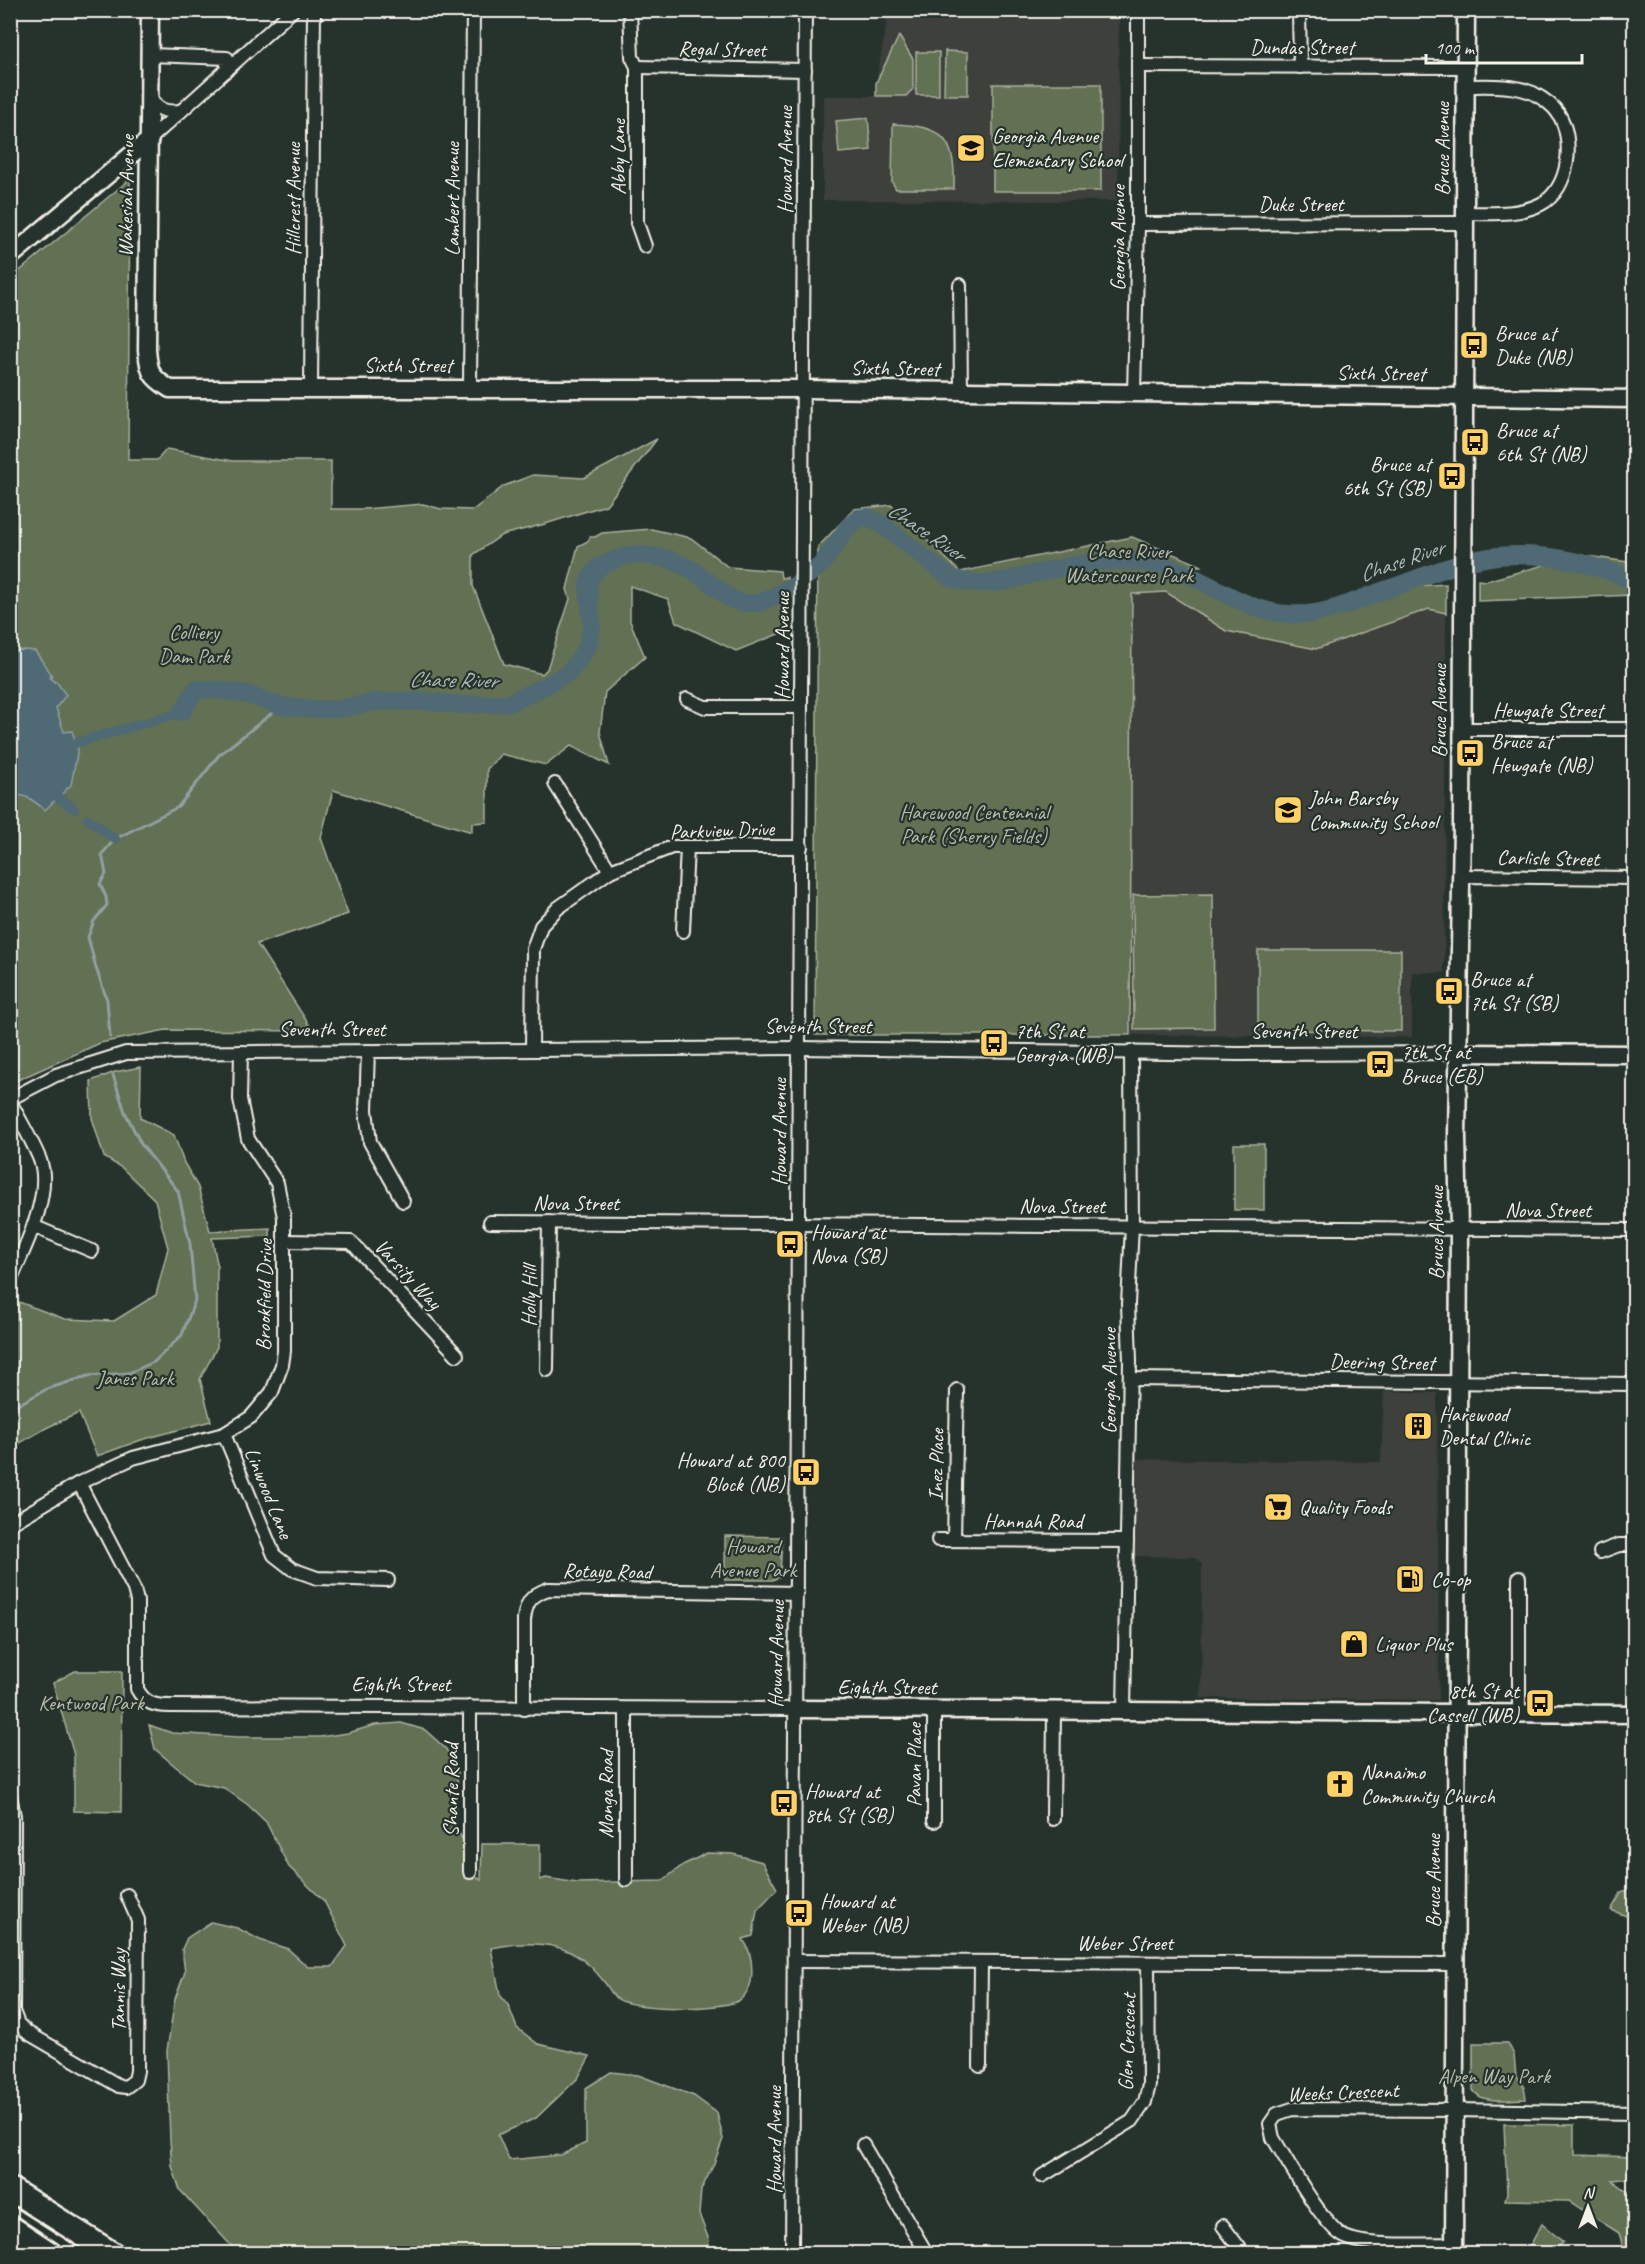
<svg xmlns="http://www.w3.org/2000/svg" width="1645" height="2264" font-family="Caveat,sans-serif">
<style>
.built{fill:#3c413b}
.green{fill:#627052;stroke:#abb09d;stroke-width:1.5}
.water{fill:#4f6a74;stroke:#91a0a2;stroke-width:1.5}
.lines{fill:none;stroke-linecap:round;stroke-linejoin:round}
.stream{stroke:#91a0a2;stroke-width:3}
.canal{stroke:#4f6a74;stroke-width:10}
.river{stroke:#4f6a74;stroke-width:18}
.street-casing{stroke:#f4f1e8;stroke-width:16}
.secondary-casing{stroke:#f4f1e8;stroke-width:21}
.highway-casing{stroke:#f4f1e8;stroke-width:27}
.street{stroke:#26332d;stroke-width:12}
.secondary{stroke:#26332d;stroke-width:16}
.highway{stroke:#26332d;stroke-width:22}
.labels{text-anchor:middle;stroke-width:4.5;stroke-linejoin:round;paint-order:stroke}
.street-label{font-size:21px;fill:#f4f1e8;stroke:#26332d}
.poi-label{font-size:21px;fill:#f4f1e8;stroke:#26332d;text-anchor:start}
.park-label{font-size:21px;fill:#babdac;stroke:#26332d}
.water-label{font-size:22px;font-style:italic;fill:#b2bbba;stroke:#26332d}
</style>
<rect width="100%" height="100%" fill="#26332d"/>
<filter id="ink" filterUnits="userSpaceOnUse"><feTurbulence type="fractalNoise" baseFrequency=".0167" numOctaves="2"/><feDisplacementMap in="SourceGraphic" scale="12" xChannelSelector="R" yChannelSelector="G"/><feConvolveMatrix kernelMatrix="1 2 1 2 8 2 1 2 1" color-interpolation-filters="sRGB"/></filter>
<g filter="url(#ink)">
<!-- built -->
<g class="built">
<path d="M887 11H1119L1118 201 823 200V96H876V83L887 22Z"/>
<path d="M1167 592 1226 631 1316 649 1429 609 1446 613 1444 973 1412 972V1037L1130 1035 1132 594Z"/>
<path d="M1384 1391 1437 1393 1439 1700 1201 1698 1202 1564 1194 1557 1130 1556V1459L1381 1462Z"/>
</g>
<!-- green -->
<g class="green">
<path d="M899 36 913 59V89L906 96H876V83Z"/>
<path d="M945 51 968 52V95H944Z"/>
<rect x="916" y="52" width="23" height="43"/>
<rect x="993" y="84" width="108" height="107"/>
<path d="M868 118 871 150 839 153 836 121Z"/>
<path d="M893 124C943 126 956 138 954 189H896L892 182Z"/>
<path d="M130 179 128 460H157L167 449 233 461H331V509H364L423 504 441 509 473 510 504 486 533 475 584 478 657 439 606 505 545 524 502 535 473 555V586L504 664 542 674 547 669 570 599 567 589 578 546 588 541 590 537H595L602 533 651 529 691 538 728 567 780 571 781 578 787 577 786 631 736 651 676 622 668 599 630 586V621L645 657 605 692 600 732 609 765 571 746 546 765 501 754 487 769V822L472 823V832L333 790 321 838 348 914 257 944 313 1031 166 1030 100 1043 11 1083 10 279Z"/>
<path d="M891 505 960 572 1132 537 1202 566H1180L1264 609 1319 617 1350 610 1387 590 1417 586 1446 584V613L1429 609 1316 649 1226 631 1166 592 1132 594 1130 1035H815L818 547 854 509Z"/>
<path d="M1581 555 1634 563V595L1478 601V580L1486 581Z"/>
<path d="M1213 894 1214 1028 1134 1029 1133 895Z"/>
<path d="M1258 950H1401V1031L1258 1030Z"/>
<path d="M141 1067 140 1118 174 1135 184 1163 198 1187 210 1231 270 1228V1236L212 1238 217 1263V1347L200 1379 211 1421 141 1440 97 1456 79 1413 48 1427 11 1448 10 1316 16 1301 65 1319 114 1321 156 1295 168 1248 155 1200 122 1168 104 1157 92 1118 91 1081 115 1072Z"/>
<rect x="1234" y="1144" width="30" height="66"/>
<path d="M725 1536 782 1537 780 1576 773 1580H725Z"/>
<path d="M75 1671H122L121 1812 74 1811V1755L53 1683Z"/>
<path d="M401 1723 425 1730 446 1749 458 1772 454 1823 467 1848 470 1872 481 1880 482 1844H540V1880L546 1878 577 1883 662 1881 683 1865 707 1853 733 1854 762 1862 777 1889 757 1910 753 1936 743 1939C752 1952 753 1967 751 1982 750 1988 744 1998 738 2001 719 2010 634 2011 616 1998 612 1995 609 1988 605 1983 594 1969 585 1959 568 1951 545 1941 515 1943 491 1948L500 1995 508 2005 517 2028 538 2044 590 2056 578 2078 536 2118 498 2135 509 2160 561 2155 586 2143V2088L611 2072 638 2075 694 2096 717 2113 723 2139 713 2166 701 2190 699 2214 709 2240 707 2253H238L180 2190 172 2166 170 2140 167 2051 175 1999 185 1972 182 1949 187 1938 211 1922 237 1928 260 1940 288 1949 308 1967H332L347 1946 324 1901 289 1867 266 1822 248 1805 224 1788 195 1782 175 1766 155 1749 149 1725 172 1733 237 1737H320L348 1733 375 1725Z"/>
<path d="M1634 1888V1919L1611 1910 1621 1893Z"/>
<path d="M1473 2043H1508L1514 2055 1516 2077 1524 2086 1526 2099C1510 2099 1482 2105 1473 2090Z"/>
<path d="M1504 2124 1574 2125V2155L1634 2157V2178L1612 2180 1634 2196V2253H1625L1619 2233 1569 2201 1505 2200 1507 2193Z"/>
<path d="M1542 2224 1563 2242 1550 2253H1526Z"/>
</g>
<!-- water -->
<path class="water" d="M26 650 35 651 52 675 50 677 54 682 56 681 66 695 56 708 64 732 72 731 78 748 71 785 45 810C33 800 26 794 11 795V651Z"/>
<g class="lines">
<!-- stream -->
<g class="stream">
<path d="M110 1037 107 1000 96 968 88 937 94 921 107 905 106 897 100 884 106 874 102 854 115 839 178 807 219 755 281 706"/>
<path d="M10 1409 47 1389 88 1376 129 1373 154 1362 182 1335 195 1300 190 1244 178 1191 141 1144 125 1112 113 1075"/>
</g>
<!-- canal -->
<g class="canal">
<path d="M76 743 182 712"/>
<path d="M58 797 74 809"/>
<path d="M88 819 115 839"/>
</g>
<!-- river -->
<path class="river" d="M182 712 196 689 219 690 245 694 281 706 313 709H340L374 702 420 701 462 705 509 703 547 685 568 673 577 663 589 643 592 624 588 585 591 576 600 566 627 555H643L669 559 693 570 731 599 742 603H760L794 586 821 565 848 527 859 518 868 517 880 523 949 577C990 592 1019 576 1059 568 1083 563 1107 560 1131 561 1148 562 1165 565 1180 571 1225 590 1254 618 1307 614 1333 612 1360 599 1385 590 1421 578 1460 560 1498 556 1544 552 1592 562 1634 581"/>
<!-- street casing -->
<g class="street-casing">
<g id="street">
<path d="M630 10 632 57 637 67V223L645 246"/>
<path d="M1299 10 1300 67"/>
<path d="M151 55 227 58V70"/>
<path d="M1138 66 1466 67"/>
<path d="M637 67 805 70"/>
<path d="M150 94C154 110 166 113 181 111"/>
<path d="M150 139 293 10"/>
<path d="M1464 213C1489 213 1517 216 1541 204 1570 189 1575 139 1558 113 1553 105 1542 98 1533 93 1513 84 1486 86 1464 86"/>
<path d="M1138 224 1464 223"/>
<path d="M960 285 961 391"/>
<path d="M470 387 473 10"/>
<path d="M311 388 314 10"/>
<path d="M1134 393 1138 224V10"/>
<path d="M687 699 705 707H801"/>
<path d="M1461 729H1634"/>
<path d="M555 784 610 871"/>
<path d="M1461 876 1634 878"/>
<path d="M683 931 687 847"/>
<path d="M532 1050 533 949 541 926 558 908 610 871 672 847H801"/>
<path d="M368 1051 366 1110 370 1142 403 1201"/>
<path d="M10 1099 56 1075 126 1053 799 1048 1238 1054 1460 1053"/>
<path d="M10 1101C20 1121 32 1140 40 1160 53 1195 23 1250 10 1282"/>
<path d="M490 1222 1634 1230"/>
<path d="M33 1226 92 1251"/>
<path d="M284 1241 351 1242 457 1355"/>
<path d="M547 1370 549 1222"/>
<path d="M1130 1379 1634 1384"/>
<path d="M224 1434 274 1555 292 1569 317 1578 388 1580"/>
<path d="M79 1483 134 1589 137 1601V1689C145 1704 155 1706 170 1706L795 1709"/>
<path d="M10 1524 79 1483 133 1458 224 1434 251 1417 272 1392 282 1365 284 1351V1217L277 1183 248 1139 240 1099 241 1052"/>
<path d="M938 1540 1127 1541"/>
<path d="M954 1540 957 1390"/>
<path d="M1600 1552 1619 1545H1634"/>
<path d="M470 1707V1872"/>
<path d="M524 1709V1620C526 1602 531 1595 548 1589L797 1593"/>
<path d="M1124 1711 1130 1361 1128 1304 1132 1226 1131 1051"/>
<path d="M1519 1713V1578"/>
<path d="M10 1795 14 1816 13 2011 18 2024 28 2033 119 2086 126 2087 135 2080 137 2071 138 1920 127 1895"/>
<path d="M1053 1819 1054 1710"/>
<path d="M934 1821V1709"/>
<path d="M626 1880V1709"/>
<path d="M794 1961 1455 1964"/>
<path d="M980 2066 981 1962"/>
<path d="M863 2145 927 2254"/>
<path d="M1042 2176 1132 2121 1145 2102 1149 2085 1148 1963"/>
<path d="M1223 2226 1244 2254"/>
<path d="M1454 2244C1426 2244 1366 2248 1343 2236 1323 2225 1287 2160 1273 2138L1270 2124 1277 2114 1292 2109 1454 2110 1634 2113"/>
<path d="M792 2254 805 10"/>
</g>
</g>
<!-- secondary casing -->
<g class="secondary-casing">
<g id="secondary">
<path d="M150 10 147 350C149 373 151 377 170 389H803L1634 399"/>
<path d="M10 257 150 139"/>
<path d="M1460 1053 1634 1054"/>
<path d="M795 1709 1634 1714"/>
<path d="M1454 2254 1459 1229 1457 1137 1462 823 1466 10"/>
</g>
</g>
<!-- highway casing -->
<g class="highway-casing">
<g id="highway">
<path d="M10 2189 113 2254"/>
<path d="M10 2227 51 2254"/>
</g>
</g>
<!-- street -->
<use href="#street" class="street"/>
<!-- secondary -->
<use href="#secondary" class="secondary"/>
<!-- highway -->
<use href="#highway" class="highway"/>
</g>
</g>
<!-- icons -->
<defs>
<g id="school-square" transform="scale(1.5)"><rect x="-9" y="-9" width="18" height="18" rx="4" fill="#ffd166" stroke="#26332d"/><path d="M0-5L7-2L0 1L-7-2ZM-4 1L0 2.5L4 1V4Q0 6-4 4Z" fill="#111"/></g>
<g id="bus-square" transform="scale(1.5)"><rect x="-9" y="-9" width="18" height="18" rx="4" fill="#ffd166" stroke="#26332d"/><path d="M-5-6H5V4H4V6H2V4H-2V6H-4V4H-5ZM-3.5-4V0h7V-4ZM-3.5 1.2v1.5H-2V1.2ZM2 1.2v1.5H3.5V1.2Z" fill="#111"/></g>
<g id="building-square" transform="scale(1.5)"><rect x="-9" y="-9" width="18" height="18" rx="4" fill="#ffd166" stroke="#26332d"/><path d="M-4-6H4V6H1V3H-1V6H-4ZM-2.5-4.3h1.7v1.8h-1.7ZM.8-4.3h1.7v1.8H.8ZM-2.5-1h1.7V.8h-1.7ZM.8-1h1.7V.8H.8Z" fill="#111"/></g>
<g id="supermarket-square" transform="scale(1.5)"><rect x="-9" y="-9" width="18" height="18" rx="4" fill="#ffd166" stroke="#26332d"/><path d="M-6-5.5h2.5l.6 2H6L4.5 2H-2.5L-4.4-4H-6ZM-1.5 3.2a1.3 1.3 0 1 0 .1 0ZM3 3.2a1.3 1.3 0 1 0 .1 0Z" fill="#111"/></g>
<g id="fuel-square" transform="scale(1.5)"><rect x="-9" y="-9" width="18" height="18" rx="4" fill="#ffd166" stroke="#26332d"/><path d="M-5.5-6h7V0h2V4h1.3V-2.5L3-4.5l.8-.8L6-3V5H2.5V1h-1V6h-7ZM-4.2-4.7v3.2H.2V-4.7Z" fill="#111"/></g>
<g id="shop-square" transform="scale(1.5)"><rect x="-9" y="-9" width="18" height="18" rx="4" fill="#ffd166" stroke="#26332d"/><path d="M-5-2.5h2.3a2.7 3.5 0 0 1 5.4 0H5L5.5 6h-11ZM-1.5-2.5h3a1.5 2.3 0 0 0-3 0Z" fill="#111"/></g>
<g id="church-square" transform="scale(1.5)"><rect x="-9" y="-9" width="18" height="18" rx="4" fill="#ffd166" stroke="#26332d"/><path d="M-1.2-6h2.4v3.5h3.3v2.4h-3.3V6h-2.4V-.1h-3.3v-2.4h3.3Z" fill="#111"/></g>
</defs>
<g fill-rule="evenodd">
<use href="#school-square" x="971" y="148"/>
<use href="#bus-square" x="1474" y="345"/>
<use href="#bus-square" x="1475" y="442"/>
<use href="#bus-square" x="1452" y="476"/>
<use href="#bus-square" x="1470" y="753"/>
<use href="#school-square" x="1288" y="810"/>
<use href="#bus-square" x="1449" y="991"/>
<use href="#bus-square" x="994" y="1043"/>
<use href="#bus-square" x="1380" y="1064"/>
<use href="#bus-square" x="790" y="1244"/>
<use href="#building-square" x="1418" y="1426"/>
<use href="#bus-square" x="806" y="1472"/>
<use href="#supermarket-square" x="1278" y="1507"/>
<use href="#fuel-square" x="1410" y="1579"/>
<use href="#shop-square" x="1354" y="1644"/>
<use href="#bus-square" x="1540" y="1703"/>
<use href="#church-square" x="1340" y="1784"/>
<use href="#bus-square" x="784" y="1803"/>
<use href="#bus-square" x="799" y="1913"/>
</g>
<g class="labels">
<!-- street labels -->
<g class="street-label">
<text x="1302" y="54">Dundas Street</text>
<text transform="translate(722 49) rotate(1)" y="7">Regal Street</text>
<text transform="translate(1442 149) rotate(-90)" y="7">Bruce Avenue</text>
<text transform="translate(618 157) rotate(-90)" y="7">Abby Lane</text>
<text transform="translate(785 160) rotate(-90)" y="7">Howard Avenue</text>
<text transform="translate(126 196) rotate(-89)" y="7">Wakesiah Avenue</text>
<text transform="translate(293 199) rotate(-90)" y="7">Hillcrest Avenue</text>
<text transform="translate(452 199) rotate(-90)" y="7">Lambert Avenue</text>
<text x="1301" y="211">Duke Street</text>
<text transform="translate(1118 238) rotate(-90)" y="7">Georgia Avenue</text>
<text x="408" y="372">Sixth Street</text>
<text transform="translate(895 368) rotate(1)" y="7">Sixth Street</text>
<text transform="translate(1381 373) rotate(1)" y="7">Sixth Street</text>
<text transform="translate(782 646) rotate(-90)" y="7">Howard Avenue</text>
<text x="1548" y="717">Hewgate Street</text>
<text transform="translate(1439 711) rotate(-90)" y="7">Bruce Avenue</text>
<text transform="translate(722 830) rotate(-2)" y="7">Parkview Drive</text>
<text transform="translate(1548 858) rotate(1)" y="7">Carlisle Street</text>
<text x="818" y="1033">Seventh Street</text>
<text x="332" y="1036">Seventh Street</text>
<text x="1304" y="1038">Seventh Street</text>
<text transform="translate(779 1132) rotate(-90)" y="7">Howard Avenue</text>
<text x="576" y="1210">Nova Street</text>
<text x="1062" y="1213">Nova Street</text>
<text x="1548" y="1217">Nova Street</text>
<text transform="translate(1436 1233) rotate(-90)" y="7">Bruce Avenue</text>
<text transform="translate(408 1274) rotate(47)" y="7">Varsity Way</text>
<text transform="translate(264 1295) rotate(-89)" y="7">Brookfield Drive</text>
<text transform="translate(529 1296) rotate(-89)" y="7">Holly Hill</text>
<text transform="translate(1382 1362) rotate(1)" y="7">Deering Street</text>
<text transform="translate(1109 1381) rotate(-90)" y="7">Georgia Avenue</text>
<text transform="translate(936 1465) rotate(-89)" y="7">Inez Place</text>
<text transform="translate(269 1493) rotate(68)" y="7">Linwood Lane</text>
<text x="1033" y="1528">Hannah Road</text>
<text transform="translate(607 1571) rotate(1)" y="7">Rotayo Road</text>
<text transform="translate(776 1654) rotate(-89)" y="7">Howard Avenue</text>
<text x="401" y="1691">Eighth Street</text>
<text x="887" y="1694">Eighth Street</text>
<text transform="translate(914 1765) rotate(-90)" y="7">Pavan Place</text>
<text transform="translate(451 1790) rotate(-90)" y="7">Shante Road</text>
<text transform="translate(606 1794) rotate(-90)" y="7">Monga Road</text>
<text transform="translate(1433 1881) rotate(-90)" y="7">Bruce Avenue</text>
<text x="1125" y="1950">Weber Street</text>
<text transform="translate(118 1990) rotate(-90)" y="7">Tannis Way</text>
<text transform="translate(1127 2042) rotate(-88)" y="7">Glen Crescent</text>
<text transform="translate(1343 2092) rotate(-2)" y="7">Weeks Crescent</text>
<text transform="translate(774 2140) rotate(-90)" y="7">Howard Avenue</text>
</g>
<!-- poi labels -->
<g class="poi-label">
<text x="992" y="143">Georgia Avenue<tspan x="992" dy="24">Elementary School</tspan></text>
<text x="1495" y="340">Bruce at<tspan x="1495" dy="24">Duke (NB)</tspan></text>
<text x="1496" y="437">Bruce at<tspan x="1496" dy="24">6th St (NB)</tspan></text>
<text x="1431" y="471" text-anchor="end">Bruce at<tspan x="1431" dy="24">6th St (SB)</tspan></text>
<text x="1491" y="748">Bruce at<tspan x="1491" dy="24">Hewgate (NB)</tspan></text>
<text x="1309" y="805">John Barsby<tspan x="1309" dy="24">Community School</tspan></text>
<text x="1470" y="986">Bruce at<tspan x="1470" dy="24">7th St (SB)</tspan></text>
<text x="1015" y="1038">7th St at<tspan x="1015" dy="24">Georgia (WB)</tspan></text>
<text x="1401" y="1059">7th St at<tspan x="1401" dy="24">Bruce (EB)</tspan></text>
<text x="811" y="1239">Howard at<tspan x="811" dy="24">Nova (SB)</tspan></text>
<text x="1439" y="1421">Harewood<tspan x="1439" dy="24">Dental Clinic</tspan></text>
<text x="785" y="1467" text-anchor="end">Howard at 800<tspan x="785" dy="24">Block (NB)</tspan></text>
<text x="1299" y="1514">Quality Foods</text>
<text x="1431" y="1586">Co-op</text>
<text x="1375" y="1651">Liquor Plus</text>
<text x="1519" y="1698" text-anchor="end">8th St at<tspan x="1519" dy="24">Cassell (WB)</tspan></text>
<text x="1361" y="1779">Nanaimo<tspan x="1361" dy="24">Community Church</tspan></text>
<text x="805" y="1798">Howard at<tspan x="805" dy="24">8th St (SB)</tspan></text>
<text x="820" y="1908">Howard at<tspan x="820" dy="24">Weber (NB)</tspan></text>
</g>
<!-- park labels -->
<g class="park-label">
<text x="1129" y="558">Chase River<tspan x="1129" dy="24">Watercourse Park</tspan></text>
<text x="194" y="639">Colliery<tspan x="194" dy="24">Dam Park</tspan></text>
<text x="974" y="819">Harewood Centennial<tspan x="974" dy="24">Park (Sherry Fields)</tspan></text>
<text x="135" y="1385">Janes Park</text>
<text x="753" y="1553">Howard<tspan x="753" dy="24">Avenue Park</tspan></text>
<text x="91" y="1710">Kentwood Park</text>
<text x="1494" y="2083">Alpen Way Park</text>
</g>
<!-- water labels -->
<g class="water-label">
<text transform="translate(927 531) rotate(34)" y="8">Chase River</text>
<text transform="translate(1401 560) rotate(-19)" y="8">Chase River</text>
<text transform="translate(453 679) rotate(1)" y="8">Chase River</text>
</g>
</g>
<!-- margin -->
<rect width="1645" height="2264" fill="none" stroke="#26332d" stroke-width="36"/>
<rect x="18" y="18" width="1609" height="2228" fill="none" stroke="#f4f1e8" stroke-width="2" filter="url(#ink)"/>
<!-- north arrow -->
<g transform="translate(1588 2207)" stroke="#26332d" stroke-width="4.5" paint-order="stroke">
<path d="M0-4.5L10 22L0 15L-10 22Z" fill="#f4f1e8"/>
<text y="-9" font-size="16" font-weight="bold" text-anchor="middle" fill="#f4f1e8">N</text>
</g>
<!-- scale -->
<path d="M1426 54v9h156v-9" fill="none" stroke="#f4f1e8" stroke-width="3"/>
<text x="1435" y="54" font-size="18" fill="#f4f1e8" stroke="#26332d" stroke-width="4.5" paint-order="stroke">100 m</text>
</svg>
